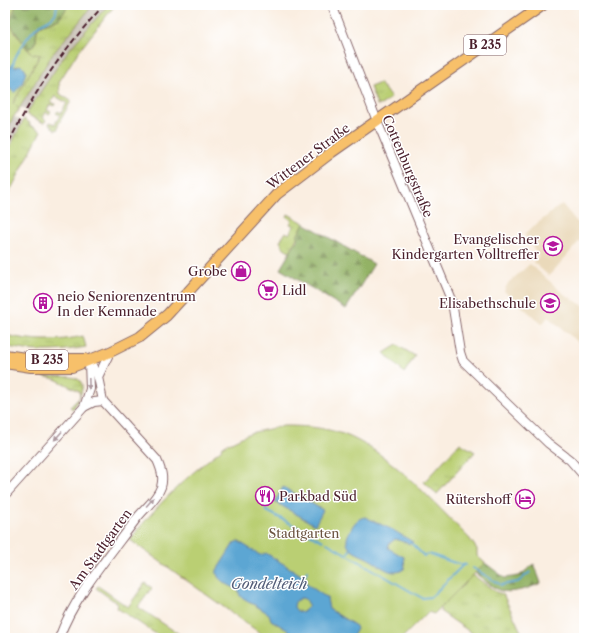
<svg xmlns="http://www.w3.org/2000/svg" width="589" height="643" font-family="'Libre Caslon Text',serif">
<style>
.built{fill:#ead9ba}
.industrial{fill:#cac3b8}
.grass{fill:url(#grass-tufts);stroke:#82774f}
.forest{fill:url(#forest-firs);stroke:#6e6848}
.green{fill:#bacf73;stroke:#82774f}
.water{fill:#5ca6d3;stroke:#53627f;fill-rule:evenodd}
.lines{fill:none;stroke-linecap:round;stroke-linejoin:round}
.stream{stroke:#5ca6d3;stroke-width:2}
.minor-casing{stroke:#88676b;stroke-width:10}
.major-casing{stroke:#88676b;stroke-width:12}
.minor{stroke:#fff;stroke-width:8}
.major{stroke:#f7c06b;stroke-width:10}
.rail{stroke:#4a1f2b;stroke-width:2;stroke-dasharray:6 3;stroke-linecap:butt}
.oneway{fill:#ae9aa0}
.labels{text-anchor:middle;stroke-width:3;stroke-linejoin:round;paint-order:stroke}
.shield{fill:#fff;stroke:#80626b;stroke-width:1}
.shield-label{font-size:12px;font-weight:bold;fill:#4a1f2b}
.street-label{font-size:13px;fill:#4a1f2b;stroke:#fff}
.poi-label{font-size:13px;fill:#4a1f2b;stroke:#fff;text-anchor:end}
.park-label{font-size:13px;fill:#6c5441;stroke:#fff}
.water-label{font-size:14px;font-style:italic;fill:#525c77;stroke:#fff}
</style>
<defs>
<pattern id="grass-tufts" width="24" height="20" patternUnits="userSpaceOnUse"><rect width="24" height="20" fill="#bacf73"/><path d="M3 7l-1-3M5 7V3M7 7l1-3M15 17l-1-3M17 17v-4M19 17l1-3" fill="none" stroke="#a1b164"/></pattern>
<pattern id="forest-firs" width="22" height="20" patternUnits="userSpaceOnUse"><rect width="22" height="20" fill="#93b265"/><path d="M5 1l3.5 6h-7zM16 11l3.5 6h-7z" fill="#7a9053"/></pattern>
</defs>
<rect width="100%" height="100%" fill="#fff"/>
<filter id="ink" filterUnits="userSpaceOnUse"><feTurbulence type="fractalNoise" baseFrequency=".025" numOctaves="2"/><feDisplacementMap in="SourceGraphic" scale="8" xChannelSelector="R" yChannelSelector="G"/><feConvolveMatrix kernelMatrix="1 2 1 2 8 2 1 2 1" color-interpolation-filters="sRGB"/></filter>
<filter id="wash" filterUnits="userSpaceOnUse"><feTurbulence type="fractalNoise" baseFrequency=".012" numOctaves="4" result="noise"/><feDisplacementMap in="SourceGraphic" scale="16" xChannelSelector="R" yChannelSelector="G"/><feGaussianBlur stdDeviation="0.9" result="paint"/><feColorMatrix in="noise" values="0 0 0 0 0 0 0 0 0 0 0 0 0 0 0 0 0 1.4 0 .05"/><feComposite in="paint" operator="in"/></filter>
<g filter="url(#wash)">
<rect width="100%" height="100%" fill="#faeee1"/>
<!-- built -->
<g class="built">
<path d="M562 204 576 221 584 228V236L549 276 533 262 539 257 524 234Z"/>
<path d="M530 264 564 294 584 306V347L548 317 542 324 504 291 508 283Z"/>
</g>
<!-- industrial -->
<g class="industrial">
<path d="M93 5H108L67 52 28 111 20 108 52 55Z"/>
<path d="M15 117 22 121 5 157V134L13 118Z"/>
</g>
<!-- grass -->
<g class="grass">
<path d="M69 5H93L52 55 19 109 13 103 40 55 33 54 27 49 32 47 36 41 37 29 41 25 59 19Z"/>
<path d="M108 5H115L76 55 59 82 60 94 71 101 58 125V129L55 130 49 124 50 122 55 124 60 115 56 113 58 111 61 113 67 103 55 96 51 102 55 104 54 106 50 104 47 110 51 112 49 114 46 112 43 118 46 120 44 123 26 114 67 52Z"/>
<path d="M380 83 391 98 381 105H377L370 87Z"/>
<path d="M24 119 30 123 29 125 41 131 5 201V157Z"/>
<path d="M288 214 304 223 290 252 283 247 280 241 286 232 289 234 294 226 290 224 292 220 287 217Z"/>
<path d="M5 335C31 341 57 342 83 336L86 347C59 352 31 353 5 346Z"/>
<path d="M397 345 415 356 404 373 384 353Z"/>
<path d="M43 376C72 377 96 372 73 409L70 407 80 397 79 391 55 379Z"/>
<path d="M460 443 475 452 437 494 424 482Z"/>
<path d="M473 575 496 592 503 594 524 638H479L441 612 440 608Z"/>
<path d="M145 583 152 588 138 607 185 638H162L117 608 118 604 96 588 98 586 128 607Z"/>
</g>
<!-- forest -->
<g class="forest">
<path d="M16 5H69L59 19 41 25 37 29 36 41 32 47 27 49 9 23Z"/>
<path d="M304 223 374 264 346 309 280 269 298 239 297 236Z"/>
<path d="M485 563 505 578 519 576 534 564 541 583C530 588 511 595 498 590 490 586 482 578 475 573Z"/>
</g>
<!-- green -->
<g class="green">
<path d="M5 5H16L9 23 27 49 33 54 40 55 13 103 19 109 13 118 5 134Z"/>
<path d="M283 426C304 426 323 427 343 434 389 451 435 504 469 538L477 549V556L485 563 434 614 428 612 402 638H267L130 540C156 505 187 476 222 449L221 447 250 433Z"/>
</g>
<!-- water -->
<g class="water">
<path d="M12 65 15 67 20 65 25 68 26 72 22 84 14 93 5 83V73Z"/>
<path d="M283 487 323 510 315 525 275 502Z"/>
<path d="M365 517 393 530 413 542 410 544 395 539 389 544 388 548 404 557 405 568C393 579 380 565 369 559 355 552 339 549 351 529 354 523 358 518 365 517Z"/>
<path d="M238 541 260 555 266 553 306 578 307 584 327 598 329 609 356 626 357 629 352 638H300L271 620 269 614 240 596 238 590C230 585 215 581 217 570L234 543ZM300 598C306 598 309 602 308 607L303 612 297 611 294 607 295 602Z"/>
</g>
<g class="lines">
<!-- stream -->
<g class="stream">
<path d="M13 68C11 58 31 32 39 25 44 21 51 20 55 14 57 11 56 8 57 5"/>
<path d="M265 510 323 541"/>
<path d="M327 543 422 598 431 597 464 564"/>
<path d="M412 544 424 556 429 554 458 564 466 565"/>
<path d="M347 554 350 550"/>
<path d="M473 568 501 585 518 582 530 572"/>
<path d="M304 577 307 571"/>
</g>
</g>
</g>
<g filter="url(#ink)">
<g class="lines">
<!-- minor casing -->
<g class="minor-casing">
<g id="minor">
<path d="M332 5 377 121 452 302 460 352 463 361 548 443 570 460 584 476"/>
<path d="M98 377 110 352"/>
<path d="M84 407 94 402 103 401"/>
<path d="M5 495 84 407 90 389 89 362"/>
<path d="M59 638C74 596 110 555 137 518 145 508 157 499 161 487 164 477 161 469 157 460L103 401 98 377 89 359"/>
</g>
</g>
<!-- major casing -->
<g class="major-casing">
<g id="major">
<path d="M5 355 32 359H85"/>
<path d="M5 363 31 367H72L110 352 140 337 167 315 277 194 332 152 543 5"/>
</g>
</g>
<!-- minor -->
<use href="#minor" class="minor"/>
<!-- major -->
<use href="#major" class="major"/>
<!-- rail -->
<path class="rail" d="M5 150C32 95 62 50 104 5"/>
</g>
<!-- one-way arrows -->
<defs><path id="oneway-solid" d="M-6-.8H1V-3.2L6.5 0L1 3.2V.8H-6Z"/></defs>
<g class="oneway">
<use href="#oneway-solid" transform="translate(89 384) rotate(88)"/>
<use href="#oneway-solid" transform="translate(58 436) rotate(132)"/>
<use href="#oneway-solid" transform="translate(150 502) rotate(-49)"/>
</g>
</g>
<!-- icons -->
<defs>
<g id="school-ring" transform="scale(1)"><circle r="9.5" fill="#fff" stroke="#b5179e" stroke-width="1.5"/><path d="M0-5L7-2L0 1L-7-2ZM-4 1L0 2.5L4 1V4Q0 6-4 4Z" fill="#b5179e"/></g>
<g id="shop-ring" transform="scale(1)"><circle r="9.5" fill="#fff" stroke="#b5179e" stroke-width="1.5"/><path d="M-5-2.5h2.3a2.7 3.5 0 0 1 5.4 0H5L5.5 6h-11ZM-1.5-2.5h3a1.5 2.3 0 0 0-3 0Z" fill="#b5179e"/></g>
<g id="supermarket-ring" transform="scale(1)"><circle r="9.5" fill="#fff" stroke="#b5179e" stroke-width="1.5"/><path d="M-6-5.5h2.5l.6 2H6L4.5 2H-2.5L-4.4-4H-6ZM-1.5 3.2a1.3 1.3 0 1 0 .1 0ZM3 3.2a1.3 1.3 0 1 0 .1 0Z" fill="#b5179e"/></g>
<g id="building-ring" transform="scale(1)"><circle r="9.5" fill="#fff" stroke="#b5179e" stroke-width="1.5"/><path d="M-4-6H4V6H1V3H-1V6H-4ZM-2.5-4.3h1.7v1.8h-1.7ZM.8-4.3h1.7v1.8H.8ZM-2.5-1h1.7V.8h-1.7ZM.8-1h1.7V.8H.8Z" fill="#b5179e"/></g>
<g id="restaurant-ring" transform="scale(1)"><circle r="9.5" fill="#fff" stroke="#b5179e" stroke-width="1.5"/><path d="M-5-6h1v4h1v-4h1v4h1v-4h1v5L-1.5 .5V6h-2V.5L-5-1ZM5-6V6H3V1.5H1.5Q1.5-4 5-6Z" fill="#b5179e"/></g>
<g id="hotel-ring" transform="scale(1)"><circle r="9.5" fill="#fff" stroke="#b5179e" stroke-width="1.5"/><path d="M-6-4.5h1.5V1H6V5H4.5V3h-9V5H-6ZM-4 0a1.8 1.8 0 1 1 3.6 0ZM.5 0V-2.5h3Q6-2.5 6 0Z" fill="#b5179e"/></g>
</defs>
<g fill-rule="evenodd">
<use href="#school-ring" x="553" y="246"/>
<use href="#shop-ring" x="241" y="271"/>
<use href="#supermarket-ring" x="268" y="290"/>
<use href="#building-ring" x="43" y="303"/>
<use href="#school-ring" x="550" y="303"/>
<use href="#restaurant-ring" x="265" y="496"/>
<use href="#hotel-ring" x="525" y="499"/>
</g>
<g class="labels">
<!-- shield labels -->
<g class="shield">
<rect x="464" y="35" width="42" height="20" rx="3"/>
<rect x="26" y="350" width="42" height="20" rx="3"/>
</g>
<g class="shield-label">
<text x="485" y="49">B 235</text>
<text x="47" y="364">B 235</text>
</g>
<!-- street labels -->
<g class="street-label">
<text transform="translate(308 156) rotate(-37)" y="5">Wittener Straße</text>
<text transform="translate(408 166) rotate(67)" y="5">Cottenburgstraße</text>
<text transform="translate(100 549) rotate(-54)" y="5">Am Stadtgarten</text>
</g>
<!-- poi labels -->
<g class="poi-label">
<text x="539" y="244">Evangelischer<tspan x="539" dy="15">Kindergarten Volltreffer</tspan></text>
<text x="227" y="276">Grobe</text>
<text x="282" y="295" text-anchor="start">Lidl</text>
<text x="57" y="301" text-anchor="start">neio Seniorenzentrum<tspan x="57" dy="15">In der Kemnade</tspan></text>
<text x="536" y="308">Elisabethschule</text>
<text x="279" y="501" text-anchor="start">Parkbad Süd</text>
<text x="511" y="504">Rütershoff</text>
</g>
<!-- park labels -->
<g class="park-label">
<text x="304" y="538">Stadtgarten</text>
</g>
<!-- water labels -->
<g class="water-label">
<text x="269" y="589">Gondelteich</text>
</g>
</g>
<!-- margin -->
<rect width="589" height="643" fill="none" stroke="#fff" stroke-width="20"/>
</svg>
